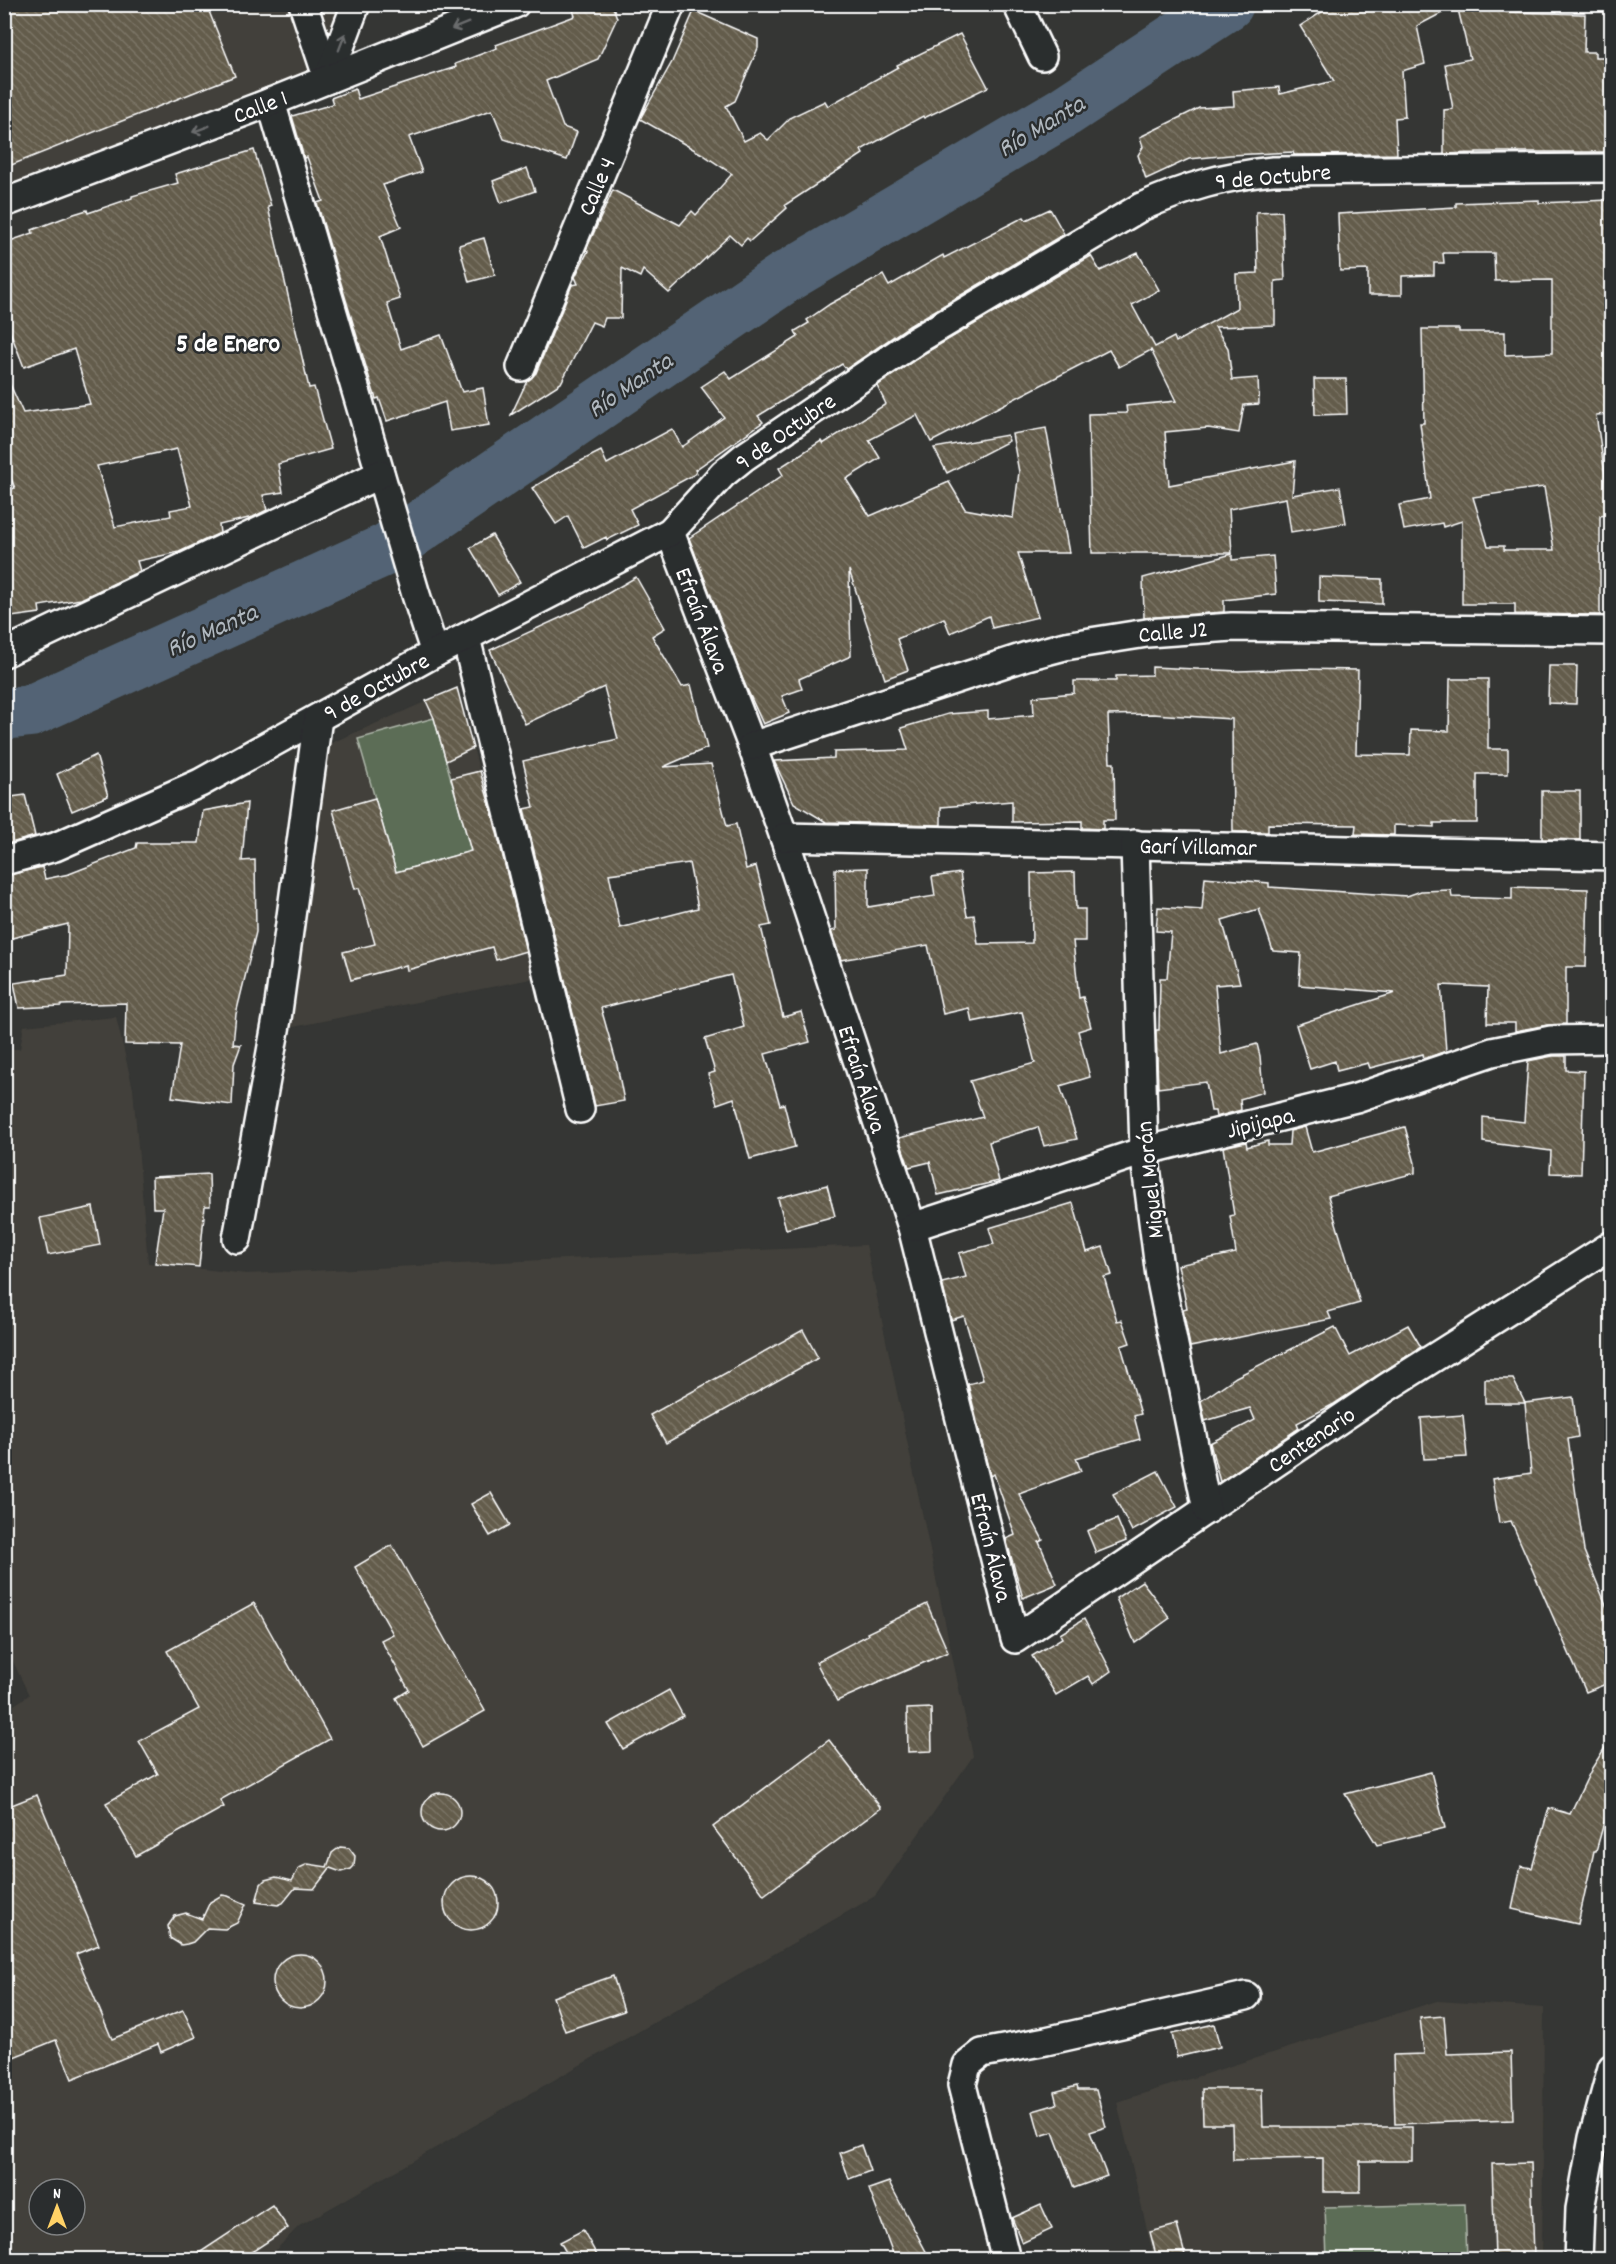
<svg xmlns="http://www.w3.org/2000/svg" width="1616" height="2264" font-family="Dekko,sans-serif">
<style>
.built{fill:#43413b;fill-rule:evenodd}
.green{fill:#5c6d56;stroke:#aeb6aa;stroke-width:1.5}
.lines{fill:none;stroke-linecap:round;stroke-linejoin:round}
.river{stroke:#526474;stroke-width:52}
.building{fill:url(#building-back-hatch);stroke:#fff;stroke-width:1.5;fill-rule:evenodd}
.street-casing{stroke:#fff;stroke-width:32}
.street{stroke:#2a2d2e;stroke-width:27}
.oneway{stroke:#6a6c6d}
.labels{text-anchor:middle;stroke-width:5;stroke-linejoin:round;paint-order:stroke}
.street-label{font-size:24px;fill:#fff;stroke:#2a2d2e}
.water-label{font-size:26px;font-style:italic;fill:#b1b9c0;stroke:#2a2d2e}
.neighbourhood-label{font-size:26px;font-weight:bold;fill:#fff;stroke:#2a2d2e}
</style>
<defs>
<pattern id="building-back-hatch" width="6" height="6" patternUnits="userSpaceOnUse" patternTransform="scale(1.5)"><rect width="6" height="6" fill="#635b4b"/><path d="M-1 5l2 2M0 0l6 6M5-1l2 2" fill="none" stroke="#7a7466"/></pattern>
</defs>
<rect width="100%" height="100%" fill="#353634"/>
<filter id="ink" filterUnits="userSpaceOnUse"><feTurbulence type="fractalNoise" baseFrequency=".0167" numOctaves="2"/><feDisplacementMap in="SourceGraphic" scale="12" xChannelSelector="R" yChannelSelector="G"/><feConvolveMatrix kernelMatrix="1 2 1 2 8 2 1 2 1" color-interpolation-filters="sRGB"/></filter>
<g filter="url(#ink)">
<!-- built -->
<g class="built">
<path d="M5 5H367L343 69 5 191Z"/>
<path d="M457 688 535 978 288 1028 327 745Z"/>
<path d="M116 1017 133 1089 148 1263 246 1274 866 1245 973 1756 875 1896 299 2226 267 2259H5L4 1712 29 1695 4 1642V1049H20L24 1026ZM39 2189H75V2225H39Z"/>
<path d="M1437 2001 1544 2008 1542 2259H1154L1117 2102Z"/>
</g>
<!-- green -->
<g class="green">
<path d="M434 718 471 851 396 872 358 739Z"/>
<path d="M1465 2204 1467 2259H1327L1325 2207Z"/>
</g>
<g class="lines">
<!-- river -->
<path class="river" d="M4 714 30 711 387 549 784 278 1064 112 1228 4"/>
</g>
<!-- building -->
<g class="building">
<path d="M4 4H206L235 76 4 168Z"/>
<path d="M585 4H612L617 18 598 59 546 81 563 127 577 132 567 160 504 139 492 110 409 137 422 172 383 185 401 227 380 236 400 299 387 303 401 349 441 335 462 392 483 388 489 425 450 431 445 402 387 421 379 398 376 399 370 380 317 203 323 201 307 157 304 158 292 116 333 104 331 98 355 89 358 99 456 67 455 64 497 48 496 45 575 16 573 10Z"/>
<path d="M1334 4H1505L1506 12 1585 14 1584 52H1595V57H1611V152H1476V153L1444 154V110L1453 109 1445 64 1470 59 1457 5 1417 26 1425 64 1402 71 1405 117 1395 118 1397 154 1294 155 1293 152 1230 155 1189 159 1146 179 1138 155 1143 147 1140 137 1199 108 1234 106 1233 91 1279 87 1280 94 1334 81 1300 26Z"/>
<path d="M694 11 758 39V48L735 101 726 106 744 141 760 133 768 140 791 117 825 101 828 106 898 67 897 65 960 34 988 87 924 118 923 116 861 150 863 154 785 205 787 208 750 241 747 238 741 245 730 235 669 293 643 270 640 277 622 268 621 318H605L602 326 592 322 561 383 511 415 527 381 536 373 572 285 578 284 575 277 588 251 586 250 613 190 680 225 692 211 696 215 732 174 702 154 640 119 672 62Z"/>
<path d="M254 150 271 206 268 207 309 388 314 387 331 449 278 464 283 492 263 495 267 510 253 517 219 525 220 533 179 552 137 561 140 571 81 599 39 606 40 613 4 618V491L15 488 4 463V371L23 413 90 404 74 349 24 367 4 316V243L33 233 32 230 74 214 87 210 88 213 132 198V196L178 183 175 174ZM177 449 192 506 170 510 171 516 115 527 97 466Z"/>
<path d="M527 168 535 191 501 203 493 181Z"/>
<path d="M1539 200V203L1610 200 1611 275H1607V336L1611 414 1596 415 1611 514 1600 516V615L1515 614V604H1462V521L1443 527 1442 523 1404 530 1399 505 1430 499 1420 423H1424L1422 329H1459V332H1505V355L1552 353V280L1495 281 1494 253H1443L1444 263H1434V275L1402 276V295H1368V270L1340 271 1338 214 1456 207V203ZM1544 487 1554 550H1504V546H1488L1473 497Z"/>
<path d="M1050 209 1064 234 909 326 846 369 842 364 758 416 763 422 695 470 697 473 630 509 638 525 607 540 606 537 584 548 568 516 556 524 532 488 557 473 601 451 607 464 672 429 682 447 724 417 701 387 725 371 731 379 798 337 795 331 809 323 807 320 830 304 883 275 889 286 943 255 944 258 1024 217 1026 220Z"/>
<path d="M1282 211 1285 280 1275 281V325L1215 327 1228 348 1232 380 1258 378 1259 404 1244 405 1239 433 1208 428 1165 432 1169 485 1295 461 1292 495 1340 487 1346 523 1291 532 1286 498 1229 509 1232 553H1092L1088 414 1127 413 1126 406 1176 401 1151 350 1119 367 1109 350 931 442 917 415 869 440 880 458 846 479 870 516 949 482 965 509 1013 518 1019 472 1012 434 1046 428 1069 553H1018L1038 617 992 628 989 616 950 633 944 618 897 639 908 670 885 679 849 570 851 656 799 679 802 689 782 696 789 713 763 724 743 680 689 538 783 475 779 468 821 441 823 444 886 404 877 386 925 353 1091 256 1100 271 1138 253 1159 290 1132 305 1155 347 1174 337 1176 342 1237 308 1236 274 1258 273 1256 212Z"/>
<path d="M484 238 495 275 469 282 459 245Z"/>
<path d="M1314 379H1346L1347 414 1315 415Z"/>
<path d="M1007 435 1009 441 947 473 934 448Z"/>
<path d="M492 535 520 582 498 595 470 548Z"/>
<path d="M1232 554V560L1273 556 1276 594 1224 600V612L1144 618 1143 578Z"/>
<path d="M636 577 665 628 652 636 682 687 691 685 707 748 663 767 711 764 727 826 736 824 746 869 756 866 771 925 761 927 783 1017 801 1012 810 1042 765 1054 780 1105 784 1104 795 1147 750 1159 734 1098 717 1104 708 1074 715 1072 705 1039 744 1027 731 975 601 1008 617 1065 624 1101 595 1106 524 809 534 807 523 761 618 739 604 687 525 724 490 650 586 606ZM689 863 698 908 620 928 609 874Z"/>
<path d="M1319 577 1382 579V604L1319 602Z"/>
<path d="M1549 666H1577L1576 704 1548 703Z"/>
<path d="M1152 667 1238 671 1300 669 1358 670 1356 754 1410 755 1411 730 1449 731 1450 679H1488V749H1508V774H1477V823H1434V827L1394 825V835L1355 834 1356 825 1268 824V832H1233L1232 719 1152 714 1108 715 1110 763H1114L1115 820H1103V829L1082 828V821L1012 822V801L941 807V825L826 822 794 803 774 761 834 758V752L908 750 901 728 948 714 988 711V719L1034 715 1033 697 1074 693V681H1116V676L1152 675Z"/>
<path d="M457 688 473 748 446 761 434 718 426 701Z"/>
<path d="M96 755 108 796 72 811 57 774Z"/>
<path d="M480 771 493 816 526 951 496 960 492 947 407 970 406 965 351 980 343 952 375 944 359 888 355 889 333 810 375 798 396 872 471 851 451 778Z"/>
<path d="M1542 791H1580V840L1542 839Z"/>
<path d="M25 795 35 836 4 845V798Z"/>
<path d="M247 803 242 861 255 860 256 932 236 1014 233 1044 241 1045 234 1064 232 1105 172 1097 180 1045 125 1044 126 1003 61 1005V1006L19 1008 14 983 67 975 68 924 8 939 4 909V876L42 867 45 879 69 874 136 848 137 843H199L203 811Z"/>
<path d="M868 868V907L935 896 932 877 960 873 967 916 974 915 978 944 1032 943 1031 873 1075 872 1076 909H1085V941H1073L1079 998 1083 997 1091 1027 1078 1031 1090 1077 1060 1086 1077 1139 1044 1146 1038 1127 989 1142 999 1181 938 1195 930 1162 909 1167 899 1138 983 1117 970 1081 1035 1063 1022 1012 972 1022 969 1008 943 1014 928 945 841 960 831 931 836 930 835 869Z"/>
<path d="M1205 877 1269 883V887L1407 896 1421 891 1451 890 1452 897 1512 899V887L1588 889 1586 967H1566V1024L1548 1025 1515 1031V1023H1487L1488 987 1441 985 1446 1051 1424 1059 1423 1054 1370 1068 1368 1063 1337 1071 1335 1061 1310 1069 1296 1025 1395 993 1299 985 1301 953 1273 951 1259 909 1222 920 1240 983 1215 985 1221 1054 1257 1044 1260 1056 1263 1092 1240 1099 1241 1110 1216 1117 1215 1111H1211L1206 1082 1158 1088 1156 1030H1159L1160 978H1167L1171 932 1156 931 1158 907 1202 910Z"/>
<path d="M1553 1056H1566V1070L1584 1071 1581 1174 1550 1173 1551 1151 1483 1142V1117L1524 1122 1528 1061Z"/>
<path d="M1305 1127 1312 1152 1405 1127 1415 1163V1173L1328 1196 1360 1303 1328 1312 1331 1319 1190 1347 1183 1309 1187 1308 1178 1265 1236 1253 1230 1216 1234 1215 1223 1147 1246 1142 1247 1147 1268 1141V1145H1289L1290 1131Z"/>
<path d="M209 1174 210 1206H205L199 1267 155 1263 163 1208H153L152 1177Z"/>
<path d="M827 1185 835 1216 786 1229 778 1198Z"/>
<path d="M1073 1203 1087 1252 1103 1247 1112 1275 1104 1277 1117 1321 1122 1320 1130 1343 1121 1346 1141 1414 1134 1416 1140 1439 1076 1458 1081 1471 1019 1494 1043 1540 1039 1542 1057 1584 1023 1598 1006 1539 1015 1535 994 1474 990 1476 968 1384 983 1380 964 1316 951 1320 942 1283 966 1277 959 1253 994 1244 989 1228Z"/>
<path d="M93 1207 100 1245 48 1255 40 1218Z"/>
<path d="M1408 1325 1421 1347 1334 1404 1297 1423 1299 1428 1220 1482 1210 1443 1255 1420 1250 1408 1205 1421 1201 1401 1236 1377 1335 1327 1350 1356Z"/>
<path d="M803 1330 818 1358 666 1443 650 1415Z"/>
<path d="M1485 1379H1513L1525 1403H1485Z"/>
<path d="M1573 1397 1578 1437 1568 1439 1584 1551 1611 1617V1682L1586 1692 1511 1521 1499 1523 1492 1479 1531 1473 1525 1403Z"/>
<path d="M1463 1415 1467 1457 1424 1459 1421 1418Z"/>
<path d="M1158 1471 1177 1507 1132 1531 1113 1494Z"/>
<path d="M491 1493 510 1525 490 1536 471 1504Z"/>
<path d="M1117 1519 1126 1541 1096 1553 1087 1531Z"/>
<path d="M392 1545 485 1711 423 1746 396 1698 409 1690 381 1640 393 1634 355 1567Z"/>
<path d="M1142 1581 1170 1618 1135 1643 1116 1598Z"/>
<path d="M254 1603 330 1739 220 1800 224 1807 136 1856 106 1803 158 1774 139 1741 199 1709 167 1651Z"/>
<path d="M927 1604 948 1652 837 1701 816 1662 868 1635 867 1633Z"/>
<path d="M1084 1619 1111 1671 1093 1684 1088 1676 1056 1695 1032 1656 1062 1638 1060 1634Z"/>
<path d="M669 1690 683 1716 623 1749 608 1724Z"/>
<path d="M931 1708 932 1751 908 1752 907 1709Z"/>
<path d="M1611 1738V1798L1596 1851H1594L1578 1924 1512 1909 1521 1866 1532 1868 1549 1808 1570 1814 1592 1768Z"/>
<path d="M829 1740 881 1808 764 1895 713 1827Z"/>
<path d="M1431 1772 1445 1828 1377 1845 1345 1794Z"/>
<circle cx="441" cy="1812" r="19"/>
<path d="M37 1795 99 1945 76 1954 112 2039 183 2010 196 2037 161 2052 158 2044 72 2079 56 2040 4 2061V1808Z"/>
<path d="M340 1847 349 1848 355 1856 354 1866 351 1869 341 1872 330 1868 314 1889 295 1888 283 1903 278 1905 256 1902 261 1884 265 1880 276 1877 292 1881 299 1868 308 1864 327 1867 332 1853Z"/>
<circle cx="471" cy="1903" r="27"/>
<path d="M222 1895 228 1896 246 1904 237 1923 225 1929 207 1928 193 1942 187 1944 181 1945 170 1938 168 1926 175 1916 186 1913 202 1919 210 1902Z"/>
<circle cx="300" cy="1981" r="27"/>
<path d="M613 1976 624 2011 565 2031 553 1997Z"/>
<path d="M1444 2016 1447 2054 1511 2052 1513 2120 1395 2124 1393 2055 1424 2054 1420 2018Z"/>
<path d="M1214 2024 1220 2047 1177 2057 1172 2034Z"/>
<path d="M1077 2086 1078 2090H1096L1106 2127 1090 2132 1107 2176 1074 2188 1053 2132 1040 2136 1033 2111 1057 2104 1054 2092Z"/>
<path d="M1202 2089H1262L1263 2127H1412V2161H1360V2192H1323V2158L1233 2160 1232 2124H1203Z"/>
<path d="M861 2145 870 2171 849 2179 840 2153Z"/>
<path d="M1531 2163 1534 2257 1495 2258 1492 2164Z"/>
<path d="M889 2182 930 2259H895L869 2189Z"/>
<path d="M272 2205 288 2228 241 2259H190Z"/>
<path d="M1041 2205 1052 2229 1022 2243 1012 2218Z"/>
<path d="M1177 2225 1186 2259H1157L1150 2232Z"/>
<path d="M583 2230 599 2259H570L560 2242Z"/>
</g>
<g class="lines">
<!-- street casing -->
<g class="street-casing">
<g id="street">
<path d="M303 4 328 79"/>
<path d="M1017 4 1042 56"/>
<path d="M328 79 356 4"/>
<path d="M271 102 416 595 435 653"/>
<path d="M4 203 271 102 515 4"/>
<path d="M521 367 671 4"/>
<path d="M670 532 752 746 784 837 912 1227 1015 1639 1386 1388 1612 1245"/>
<path d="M466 638 580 1109"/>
<path d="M4 653 380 474"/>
<path d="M752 746 1027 656 1065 646 1147 633 1232 627 1612 631"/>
<path d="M784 837 1612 856"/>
<path d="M1135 844 1144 1151 1160 1276 1207 1510"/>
<path d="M4 861 55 847 200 783 435 653 670 532 723 474 744 457 917 340 1141 207C1186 187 1224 176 1273 171L1612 168"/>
<path d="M912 1227 1144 1151 1356 1098 1492 1052 1551 1040 1612 1039"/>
<path d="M237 1239 277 1019 318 718"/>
<path d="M1006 2260 962 2085 967 2065 982 2053 1046 2041 1246 1996"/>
<path d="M1578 2260 1580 2209 1593 2138 1612 2068"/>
</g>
</g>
<!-- street -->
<use href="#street" class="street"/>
</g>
<!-- one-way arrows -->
<defs><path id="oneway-shaft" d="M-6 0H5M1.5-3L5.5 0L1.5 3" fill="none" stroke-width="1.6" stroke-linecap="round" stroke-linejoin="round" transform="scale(1.5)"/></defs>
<g class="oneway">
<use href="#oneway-shaft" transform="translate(460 26) rotate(158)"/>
<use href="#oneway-shaft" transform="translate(342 42) rotate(-69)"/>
<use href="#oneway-shaft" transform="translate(201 129) rotate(159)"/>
</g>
</g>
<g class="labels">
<!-- street labels -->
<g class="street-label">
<text transform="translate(260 106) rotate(-21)" y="8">Calle 1</text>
<text transform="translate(1273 176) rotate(-5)" y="8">9 de Octubre</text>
<text transform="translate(596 186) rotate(-67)" y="8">Calle 4</text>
<text transform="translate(785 431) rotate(-35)" y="8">9 de Octubre</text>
<text transform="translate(703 620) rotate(69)" y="8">Efraín Álava</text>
<text transform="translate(1173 631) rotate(-5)" y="8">Calle J2</text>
<text transform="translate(376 686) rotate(-29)" y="8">9 de Octubre</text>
<text transform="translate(1198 846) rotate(1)" y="8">Garí Villamar</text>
<text transform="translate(863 1079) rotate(72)" y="8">Efraín Álava</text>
<text transform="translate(1260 1122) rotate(-14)" y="8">Jipijapa</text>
<text transform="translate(1149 1180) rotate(-96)" y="8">Miguel Morán</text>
<text transform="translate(1311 1439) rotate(-34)" y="8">Centenario</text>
<text transform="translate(992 1547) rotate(76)" y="8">Efraín Álava</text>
</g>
<!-- water labels -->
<g class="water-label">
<text transform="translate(1040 125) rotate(-31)" y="9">Río Manta</text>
<text transform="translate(629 384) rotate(-34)" y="9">Río Manta</text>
<text transform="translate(211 629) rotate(-24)" y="9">Río Manta</text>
</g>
<!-- neighbourhood labels -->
<g class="neighbourhood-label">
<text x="228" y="351">5 de Enero</text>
</g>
</g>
<!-- margin -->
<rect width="1616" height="2264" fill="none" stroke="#2a2d2e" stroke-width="24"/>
<rect x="12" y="12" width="1592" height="2240" fill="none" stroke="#fff" stroke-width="2" filter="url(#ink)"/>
<!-- north arrow -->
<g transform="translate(57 2207)"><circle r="28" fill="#2a2d2e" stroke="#7f8182" stroke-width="1.5"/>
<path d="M0-4.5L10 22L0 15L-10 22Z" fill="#ffd166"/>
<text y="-9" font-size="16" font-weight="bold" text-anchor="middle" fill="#ffffff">N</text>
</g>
</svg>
